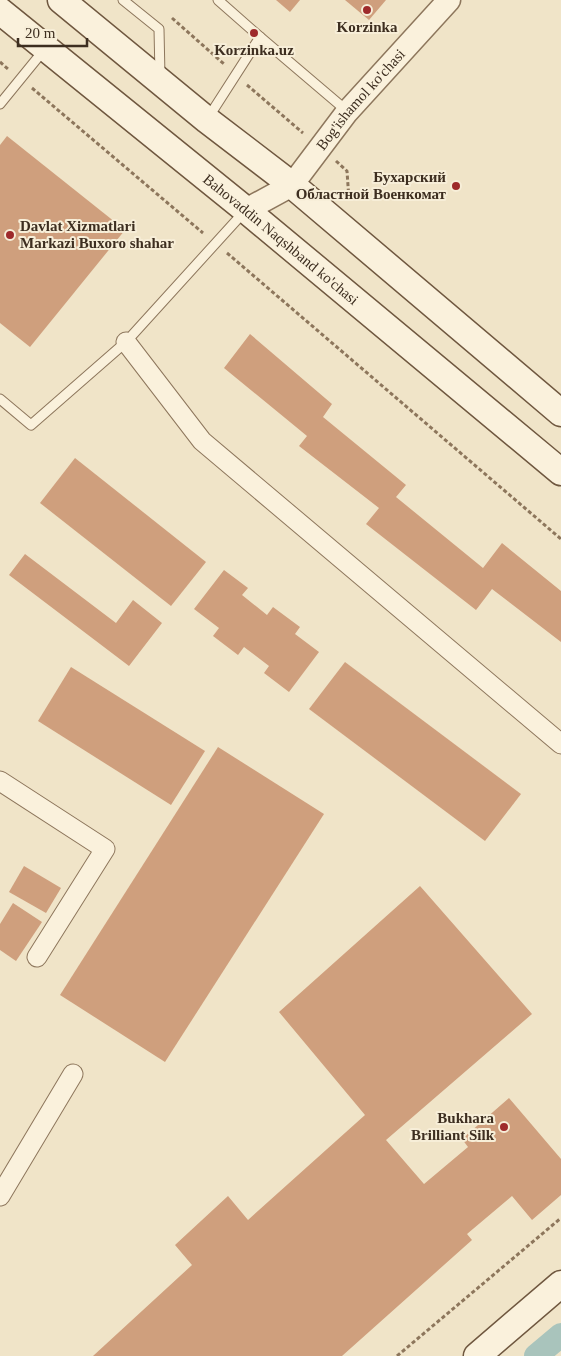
<svg xmlns="http://www.w3.org/2000/svg" width="561" height="1356" font-family="'Times New Roman',serif">
<style>
.lines{fill:none;stroke-linecap:round;stroke-linejoin:round}
.canal{stroke:#a9c4bc;stroke-width:24}
.building{fill:#cf9f7d}
.service-casing{stroke:#8d765c;stroke-width:11}
.minor-casing{stroke:#8d765c;stroke-width:21}
.tertiary-casing{stroke:#8d765c;stroke-width:25}
.secondary-casing{stroke:#6f573f;stroke-width:29}
.path{stroke:#8d765c;stroke-width:3;stroke-dasharray:4 2.5;stroke-linecap:butt}
.service{stroke:#faf1dc;stroke-width:9}
.minor{stroke:#faf1dc;stroke-width:19}
.tertiary{stroke:#faf1dc;stroke-width:22}
.secondary{stroke:#faf1dc;stroke-width:26}
.poi-dot{fill:#9e2a2b;stroke:#f7eed8;stroke-width:2}
.labels{text-anchor:middle;stroke-width:4;stroke-linejoin:round;paint-order:stroke}
.poi-label{font-size:15px;font-weight:bold;fill:#3d2e20;stroke:#f7eed8}
.street-label{font-size:15px;fill:#3d2e20;stroke:#f7eed8}
</style>
<rect width="100%" height="100%" fill="#f0e4c8"/>
<g class="lines">
<!-- canal -->
<path class="canal" d="M536 1356 561 1335"/>
</g>
<!-- building -->
<g class="building">
<path d="M276 0H300L290 12Z"/>
<path d="M345 0H386L369 20Z"/>
<path d="M7 136 125 230 30 347 0 323V145Z"/>
<path d="M250 334 332 404 323 417 406 485 396 497 483 568 502 543 561 591V642L492 589 476 610 366 524 379 508 299 446 307 436 224 368Z"/>
<path d="M75 458 206 562 171 606 40 503Z"/>
<path d="M25 554 116 623 133 600 162 623 129 666 9 575Z"/>
<path d="M224 570 248 588 242 595 267 615 273 607 300 627 295 634 319 652 289 692 264 673 269 666 244 647 238 655 213 636 219 628 194 609Z"/>
<path d="M345 662 521 794 485 841 309 709Z"/>
<path d="M71 667 205 751 171 805 38 721Z"/>
<path d="M218 747 324 814 165 1062 60 995Z"/>
<path d="M24 866 61 888 46 913 9 892Z"/>
<path d="M420 886 532 1014 386 1140 424 1184 468 1147 462 1139 509 1098 561 1159V1195L532 1220 512 1196 467 1234 472 1240 342 1356H93L192 1265 175 1245 228 1196 248 1220 365 1115 279 1012Z"/>
<path d="M13 903 42 922 16 961 0 950V924Z"/>
</g>
<g class="lines">
<!-- service casing -->
<g class="service-casing">
<g id="service">
<path d="M123 0 159 29 160 76"/>
<path d="M260 37 347 111"/>
<path d="M0 104 44 50"/>
<path d="M208 118 260 37 218 0"/>
<path d="M0 399 31 425 126 342 244 212"/>
</g>
</g>
<!-- minor casing -->
<g class="minor-casing">
<g id="minor">
<path d="M126 342 202 441 561 744"/>
<path d="M0 781 105 849 37 957"/>
<path d="M0 1196 73 1074"/>
</g>
</g>
<!-- tertiary casing -->
<g class="tertiary-casing">
<g id="tertiary">
<path id="s1" d="M246 210 292 185 347 112 449 0"/>
</g>
</g>
<!-- secondary casing -->
<g class="secondary-casing">
<g id="secondary">
<path d="M61 0 207 120 292 185 561 413"/>
<path id="s2" d="M0 11 246 210 561 472"/>
<path d="M477 1356 561 1284"/>
</g>
</g>
<!-- path -->
<g class="path">
<path d="M172 18 224 64"/>
<path d="M0 62 8 69"/>
<path d="M247 85 303 133"/>
<path d="M32 88 203 233"/>
<path d="M336 161 347 171 349 200"/>
<path d="M227 253 561 539"/>
<path d="M397 1356 561 1218"/>
</g>
<!-- service -->
<use href="#service" class="service"/>
<!-- minor -->
<use href="#minor" class="minor"/>
<!-- tertiary -->
<use href="#tertiary" class="tertiary"/>
<!-- secondary -->
<use href="#secondary" class="secondary"/>
</g>
<!-- markers -->
<g class="poi-dot">
<circle cx="367" cy="10" r="5"/>
<circle cx="254" cy="33" r="5"/>
<circle cx="456" cy="186" r="5"/>
<circle cx="10" cy="235" r="5"/>
<circle cx="504" cy="1127" r="5"/>
</g>
<g class="labels">
<!-- poi labels -->
<g class="poi-label">
<text x="367" y="32">Korzinka</text>
<text x="254" y="55">Korzinka.uz</text>
<text x="446" y="182" text-anchor="end">Бухарский<tspan x="446" dy="17">Областной Военкомат</tspan></text>
<text x="20" y="231" text-anchor="start">Davlat Xizmatlari<tspan x="20" dy="17">Markazi Buxoro shahar</tspan></text>
<text x="494" y="1123" text-anchor="end">Bukhara<tspan x="494" dy="17">Brilliant Silk</tspan></text>
</g>
<!-- street labels -->
<g class="street-label">
<text dy="5" stroke="none"><textPath href="#s1" startOffset="162">Bog'ishamol ko'chasi</textPath></text>
<text dy="5" stroke="none"><textPath href="#s2" startOffset="362">Bahovaddin Naqshband ko'chasi</textPath></text>
</g>
</g>
<!-- scale -->
<path d="M18 38v8h69v-8" fill="none" stroke="#3d2e20" stroke-width="2.5"/>
<text x="25" y="38" font-size="15" fill="#3d2e20" stroke="#f7eed8" stroke-width="4" paint-order="stroke">20 m</text>
</svg>
